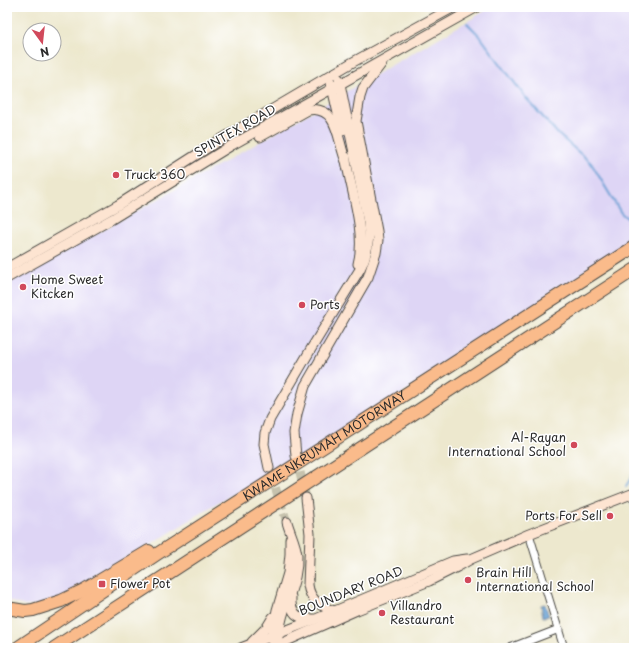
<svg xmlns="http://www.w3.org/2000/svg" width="641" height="655" font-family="'Playpen Sans',sans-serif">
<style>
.built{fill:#ded5f5}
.water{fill:#639ed3;stroke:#47647f}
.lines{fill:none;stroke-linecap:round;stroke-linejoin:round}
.stream{stroke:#639ed3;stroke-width:2}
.secondary-tunnel{stroke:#c6c2ad;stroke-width:9;stroke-dasharray:9 4.5;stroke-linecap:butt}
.street-casing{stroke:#484743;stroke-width:9}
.secondary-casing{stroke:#484743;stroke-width:11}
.highway-casing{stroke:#484743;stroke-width:14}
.street{stroke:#fff;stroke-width:7}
.secondary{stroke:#fde4d1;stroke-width:9}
.highway{stroke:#fabb8b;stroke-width:12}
.poi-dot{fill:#d1495b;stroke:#fff;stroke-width:1.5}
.labels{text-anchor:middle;stroke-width:3;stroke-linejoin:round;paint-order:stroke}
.street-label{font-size:12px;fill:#2b2b2b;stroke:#fff}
.poi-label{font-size:12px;fill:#2b2b2b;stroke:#fff;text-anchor:start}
</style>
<rect width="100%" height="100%" fill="#fff"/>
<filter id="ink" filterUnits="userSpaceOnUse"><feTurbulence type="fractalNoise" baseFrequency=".025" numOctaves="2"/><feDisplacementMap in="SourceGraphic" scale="8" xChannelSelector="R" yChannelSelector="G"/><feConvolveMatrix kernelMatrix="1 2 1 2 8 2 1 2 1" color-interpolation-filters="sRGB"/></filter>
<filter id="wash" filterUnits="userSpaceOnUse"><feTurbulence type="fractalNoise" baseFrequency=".012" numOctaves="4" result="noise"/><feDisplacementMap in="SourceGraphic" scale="16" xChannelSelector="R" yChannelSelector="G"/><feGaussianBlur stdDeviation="0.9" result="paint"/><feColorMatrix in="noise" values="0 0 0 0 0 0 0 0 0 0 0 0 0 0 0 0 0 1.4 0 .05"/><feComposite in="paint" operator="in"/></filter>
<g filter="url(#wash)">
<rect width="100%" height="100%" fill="#ede8ce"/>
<!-- built -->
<path class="built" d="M492 7H634V244L290 466 220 501 84 587 48 605 25 606 7 600V284L251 147Z"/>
<!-- water -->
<path class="water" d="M545 604 549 616 543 617 541 605Z"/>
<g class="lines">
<!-- stream -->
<g class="stream">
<path d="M467 23 479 35 526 98 559 135 591 163 621 213 633 223 634 227"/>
<path d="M626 486 634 473"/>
<path d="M630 498 634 509"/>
</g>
</g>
</g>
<g filter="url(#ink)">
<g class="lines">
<!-- secondary-tunnel -->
<g class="secondary-tunnel">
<path d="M297 459 306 498"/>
<path d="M271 475 287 522"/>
</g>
<!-- street casing -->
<g class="street-casing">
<g id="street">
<path d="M529 534 564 648"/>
<path d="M510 648 559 629"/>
</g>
</g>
<!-- secondary casing -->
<g class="secondary-casing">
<g id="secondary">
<path d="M331 83 342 131"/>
<path d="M260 137 308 110C339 105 337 141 346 161"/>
<path d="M346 157V161C352 192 366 234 358 264"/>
<path d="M7 268 118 205 215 143 353 62 454 7"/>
<path d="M7 278 112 219 232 145 477 7"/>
<path d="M296 456 294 433 297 414 305 386 368 277 376 253 378 240 377 231 356 121 360 97 363 88 382 63"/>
<path d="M269 468 264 444 265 433 270 419 311 349 360 269C368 253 370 240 368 222L339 79"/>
<path d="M306 498 310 534 308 585C310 600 320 606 334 611"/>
<path d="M291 597C290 613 297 619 313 619"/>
<path d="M278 637C280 625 283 612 288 600 293 585 298 572 297 555 296 544 290 533 287 522"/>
<path d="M271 640 277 610 288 573 290 554V539"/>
<path d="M252 642 267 627 273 617"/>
<path d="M241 648 316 619 453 561 467 559"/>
<path d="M271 648 357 610 429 581 457 567 471 559 529 534 634 493"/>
</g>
</g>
<!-- highway casing -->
<g class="highway-casing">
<g id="highway">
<path d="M7 608 25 611 33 610 61 601 84 590 149 551"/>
<path id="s1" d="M17 648 157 554 634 247"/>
<path d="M54 648 634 270"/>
</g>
</g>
<!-- street -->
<use href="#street" class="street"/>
<!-- secondary -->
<use href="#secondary" class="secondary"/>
<!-- highway -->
<use href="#highway" class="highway"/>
</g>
</g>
<!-- markers -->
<g class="poi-dot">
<circle cx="116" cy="175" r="4"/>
<circle cx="23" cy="287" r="4"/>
<circle cx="302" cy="305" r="4"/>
<circle cx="574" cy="445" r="4"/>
<circle cx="610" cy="516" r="4"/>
<circle cx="468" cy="580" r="4"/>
<rect x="98" y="580" width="8" height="8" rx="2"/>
<circle cx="382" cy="613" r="4"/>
</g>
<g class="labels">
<!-- street labels -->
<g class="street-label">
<text transform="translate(235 131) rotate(-30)" y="4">SPINTEX ROAD</text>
<text dy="4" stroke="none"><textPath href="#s1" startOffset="368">KWAME NKRUMAH MOTORWAY</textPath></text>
<text transform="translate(351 591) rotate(-22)" y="4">BOUNDARY ROAD</text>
</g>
<!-- poi labels -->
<g class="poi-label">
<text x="124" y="179">Truck 360</text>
<text x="31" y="284">Home Sweet<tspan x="31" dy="14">Kitcken</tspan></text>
<text x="310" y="309">Ports</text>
<text x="566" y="442" text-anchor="end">Al-Rayan<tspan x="566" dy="14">International School</tspan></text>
<text x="602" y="520" text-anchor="end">Ports For Sell</text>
<text x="476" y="577">Brain Hill<tspan x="476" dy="14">International School</tspan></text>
<text x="110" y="588">Flower Pot</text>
<text x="390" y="610">Villandro<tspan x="390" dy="14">Restaurant</tspan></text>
</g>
</g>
<!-- margin -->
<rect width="641" height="655" fill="none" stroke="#fff" stroke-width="24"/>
<!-- north arrow -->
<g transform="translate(42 42) rotate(165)"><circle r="19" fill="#ffffff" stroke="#aaaaaa"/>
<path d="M0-3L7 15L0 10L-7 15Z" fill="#d1495b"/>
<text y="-6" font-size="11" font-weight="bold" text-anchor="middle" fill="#2b2b2b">N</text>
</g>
</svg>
